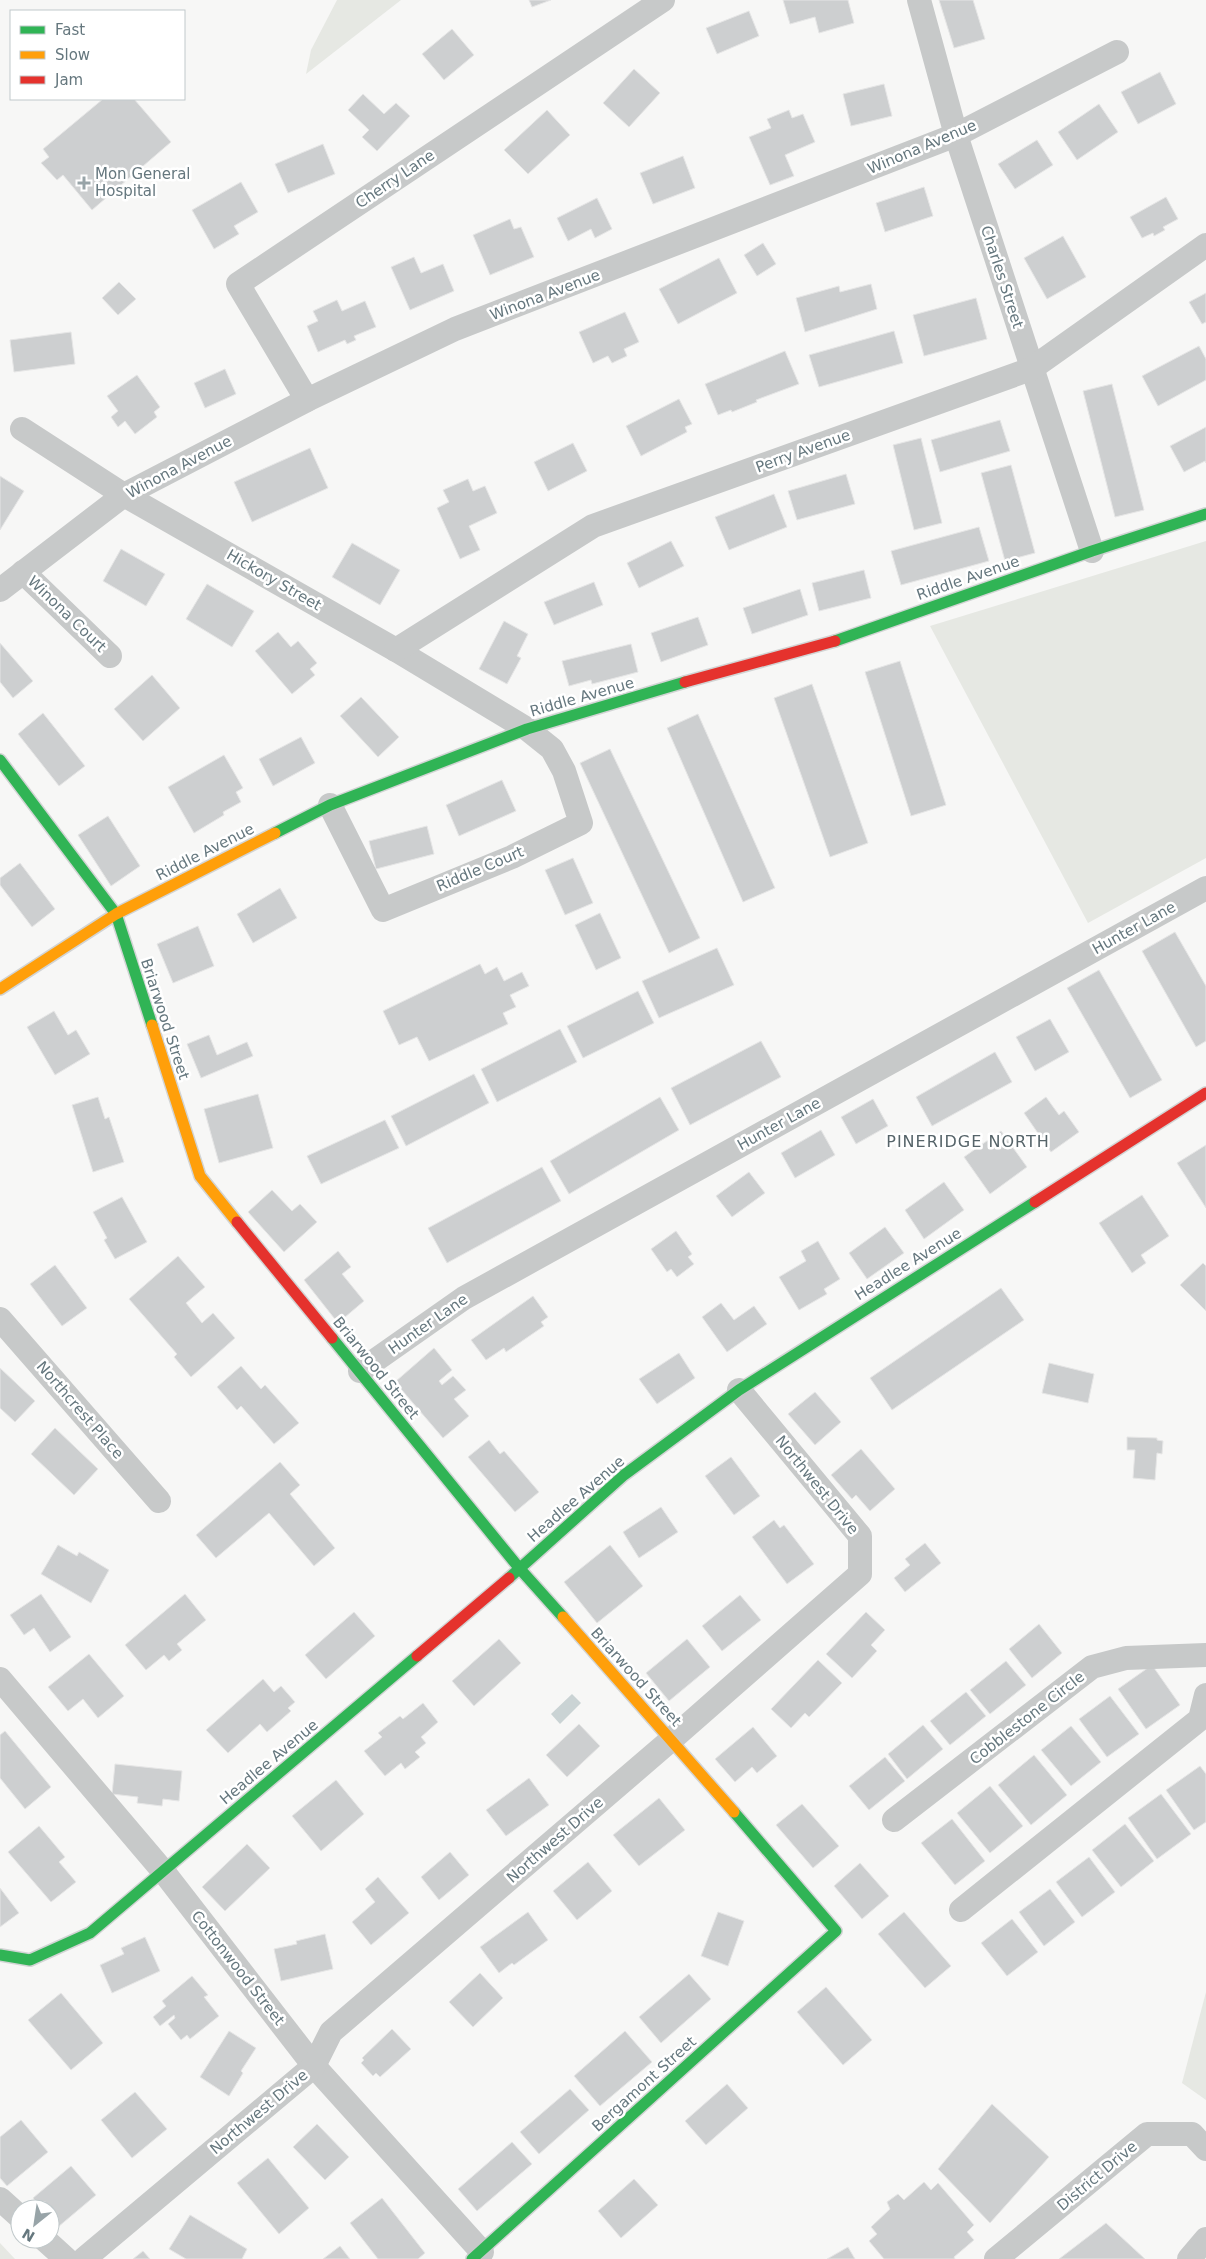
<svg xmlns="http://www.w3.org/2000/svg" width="1206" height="2259" font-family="'DejaVu Sans',sans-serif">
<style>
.green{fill:#e6e8e3}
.water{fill:#cad3d4}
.building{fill:#cdcfd0;stroke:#e6e6e6}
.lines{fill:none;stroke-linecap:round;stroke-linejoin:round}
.fast-casing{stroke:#d2d4d4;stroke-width:14}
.slow-casing{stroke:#d2d4d4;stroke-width:14}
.jam-casing{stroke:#d2d4d4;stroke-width:14}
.street{stroke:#c7c9c9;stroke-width:24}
.fast{stroke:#30b455;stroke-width:11}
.slow{stroke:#ff9f0a;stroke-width:11}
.jam{stroke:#e5322d;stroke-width:11}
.poi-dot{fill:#98a4a8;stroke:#fff;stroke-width:2}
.labels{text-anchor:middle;stroke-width:5;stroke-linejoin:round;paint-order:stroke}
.street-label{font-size:15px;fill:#65777e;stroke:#fff}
.poi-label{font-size:15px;fill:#65777e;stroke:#fff;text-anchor:start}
.neighbourhood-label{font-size:16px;letter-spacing:1px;fill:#566469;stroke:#fff}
</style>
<rect width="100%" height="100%" fill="#f7f7f6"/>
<!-- green -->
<g class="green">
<path d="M337 0H401L306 74 311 50Z"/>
<path d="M1206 541V858L1088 923 930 626Z"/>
<path d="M1206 1992V2100L1182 2083Z"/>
<path d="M0 2243 15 2259H0Z"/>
</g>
<!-- water -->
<path class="water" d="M572 1694 581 1703 560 1724 551 1714Z"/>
<!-- building -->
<g class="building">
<path d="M529 0H551L532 7Z"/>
<path d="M783 0H848L854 23 819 33 815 17 790 24Z"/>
<path d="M939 0H973L985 39 954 48Z"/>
<path d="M749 11 759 36 717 54 706 28Z"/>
<path d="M452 29 474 55 444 80 422 54Z"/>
<path d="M634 69 660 93 629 127 603 103Z"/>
<path d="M1160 72 1176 104 1138 124 1121 92Z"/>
<path d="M884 84 892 116 851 126 843 94Z"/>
<path d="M363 94 384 114 396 103 410 116 377 151 362 137 369 130 348 110Z"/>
<path d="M103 99H134L171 142 92 210 63 175 57 180 41 163 49 157 43 149Z"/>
<path d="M1099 104 1118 132 1077 160 1058 132Z"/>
<path d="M547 110 570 135 528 174 504 150Z"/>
<path d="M789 110 792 118 803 114 815 142 785 155 794 176 770 185 749 137 771 128 767 119Z"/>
<path d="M1037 140 1053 165 1015 189 998 164Z"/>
<path d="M323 144 335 174 288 193 275 164Z"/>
<path d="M683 156 695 188 653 204 640 173Z"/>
<path d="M241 182 258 212 234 226 239 234 214 249 192 210Z"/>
<path d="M924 187 933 216 885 232 876 203Z"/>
<path d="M1166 197 1178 219 1163 227 1165 230 1154 236 1153 233 1142 238 1130 217Z"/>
<path d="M597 198 612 229 595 238 591 229 568 241 557 218Z"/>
<path d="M510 219 514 229 521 227 534 257 490 275 473 235Z"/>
<path d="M1063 236 1086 277 1047 299 1024 258Z"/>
<path d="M763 243 776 264 757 276 744 255Z"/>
<path d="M414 257 421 273 443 264 454 291 410 310 391 267Z"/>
<path d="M719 258 737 293 678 324 659 289Z"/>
<path d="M119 282 136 299 118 315 102 298Z"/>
<path d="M871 284 877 309 805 332 796 298 839 286 840 292Z"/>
<path d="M1206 293V322L1202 324 1189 302Z"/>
<path d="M976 298 987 339 924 356 913 315Z"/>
<path d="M337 300 342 311 365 301 376 327 354 336 356 340 347 344 345 340 318 352 307 326 318 321 313 311Z"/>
<path d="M625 312 639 342 624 349 627 356 612 363 608 356 593 363 579 332Z"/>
<path d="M894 331 903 363 819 387 809 355Z"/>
<path d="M71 332 75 364 14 372 10 340Z"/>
<path d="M1199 346 1206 359V380L1158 406 1142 376Z"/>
<path d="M785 351 799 384 756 400 757 402 732 412 731 410 718 415 705 384Z"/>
<path d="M225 369 236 394 205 408 194 383Z"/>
<path d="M137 375 160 407 154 412 157 417 135 434 125 421 118 427 111 417 118 411 107 396Z"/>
<path d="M1112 384 1144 510 1115 517 1083 391Z"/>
<path d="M679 399 692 424 685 427 687 432 641 456 626 426Z"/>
<path d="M1000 420 1010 451 940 472 931 440Z"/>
<path d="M1206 427V463L1205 461 1184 472 1170 446Z"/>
<path d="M921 438 942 523 914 530 893 445Z"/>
<path d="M573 443 587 471 548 491 534 462Z"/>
<path d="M310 448 328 488 252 522 234 482Z"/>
<path d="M1011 465 1035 553 1005 561 981 473Z"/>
<path d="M846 474 855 504 797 520 788 491Z"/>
<path d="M0 476 24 491 0 530Z"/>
<path d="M468 479 473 491 485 486 497 513 469 526 480 550 460 559 437 508 449 502 443 490Z"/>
<path d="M774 494 787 527 729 550 715 517Z"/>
<path d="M979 527 989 561 901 585 891 551Z"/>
<path d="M671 541 684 566 639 588 627 563Z"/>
<path d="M352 543 400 570 380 605 332 577Z"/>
<path d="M121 549 165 574 146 606 103 581Z"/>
<path d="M864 570 871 598 819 611 812 583Z"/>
<path d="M594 582 603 605 554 625 544 602Z"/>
<path d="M207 584 254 611 232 647 186 619Z"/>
<path d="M800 589 808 615 752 634 743 608Z"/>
<path d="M698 617 708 645 661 662 651 633Z"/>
<path d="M504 621 528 634 517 656 521 658 507 684 479 669Z"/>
<path d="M278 632 291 647 298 641 317 663 310 669 315 675 292 694 255 651Z"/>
<path d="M0 643 33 681 13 698 0 682Z"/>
<path d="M631 644 638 672 592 684 591 680 569 686 562 661Z"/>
<path d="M900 661 946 805 911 816 865 672Z"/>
<path d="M152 675 180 708 143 741 114 709Z"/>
<path d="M812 684 868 843 830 857 774 698Z"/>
<path d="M361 697 399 737 378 757 340 716Z"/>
<path d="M43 713 85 766 59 786 18 734Z"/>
<path d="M698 714 775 888 743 902 667 728Z"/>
<path d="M301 737 315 763 273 786 259 759Z"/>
<path d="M610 749 700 938 669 953 580 763Z"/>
<path d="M224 755 243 788 236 792 241 802 223 812 224 815 194 833 168 787Z"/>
<path d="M502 780 516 811 459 836 446 805Z"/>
<path d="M108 816 140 866 111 886 78 835Z"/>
<path d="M427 826 434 854 376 869 369 841Z"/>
<path d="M573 858 593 903 565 915 545 870Z"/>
<path d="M20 863 55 909 32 927 0 885V878Z"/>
<path d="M280 888 297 918 253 943 237 914Z"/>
<path d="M600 913 621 958 596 970 575 925Z"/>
<path d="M198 926 214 966 173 983 157 944Z"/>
<path d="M1175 932 1206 986V1041L1196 1047 1142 951Z"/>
<path d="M717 948 734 985 659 1018 642 981Z"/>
<path d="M480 964 485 974 497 967 504 981 522 972 529 986 510 995 516 1007 503 1013 508 1024 429 1061 417 1037 399 1045 383 1011Z"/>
<path d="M1099 970 1162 1080 1130 1098 1067 988Z"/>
<path d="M638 991 654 1023 583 1058 567 1026Z"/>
<path d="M54 1011 68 1035 76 1030 90 1054 55 1075 27 1027Z"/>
<path d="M1050 1019 1069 1052 1035 1071 1016 1037Z"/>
<path d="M560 1029 577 1062 497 1102 481 1069Z"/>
<path d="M209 1035 217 1055 247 1042 253 1056 201 1078 187 1044Z"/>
<path d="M761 1041 781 1077 690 1125 671 1088Z"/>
<path d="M995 1052 1012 1082 932 1126 916 1097Z"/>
<path d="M474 1074 489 1103 406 1146 391 1116Z"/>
<path d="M258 1094 273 1148 219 1163 204 1109Z"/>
<path d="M98 1097 105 1119 109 1117 124 1162 93 1172 72 1105Z"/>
<path d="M660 1097 679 1130 569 1194 550 1161Z"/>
<path d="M1046 1097 1059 1115 1064 1111 1079 1132 1051 1152 1024 1113Z"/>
<path d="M873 1099 888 1126 856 1144 841 1117Z"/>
<path d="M385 1120 399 1148 321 1184 307 1156Z"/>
<path d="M821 1130 835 1155 795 1178 781 1153Z"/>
<path d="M1001 1131 1027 1167 990 1194 964 1157Z"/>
<path d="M1206 1145V1208L1177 1163Z"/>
<path d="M542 1167 561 1201 447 1263 428 1228Z"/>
<path d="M749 1172 765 1193 732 1217 716 1196Z"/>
<path d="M944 1182 964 1210 924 1239 905 1210Z"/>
<path d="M272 1190 292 1211 300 1204 317 1222 284 1252 248 1212Z"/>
<path d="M1142 1195 1169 1236 1141 1255 1146 1263 1132 1273 1099 1223Z"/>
<path d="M122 1197 147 1242 115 1259 104 1240 107 1238 93 1212Z"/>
<path d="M885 1227 904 1253 867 1279 849 1253Z"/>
<path d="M676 1231 692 1254 688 1257 694 1264 677 1277 671 1269 667 1272 651 1249Z"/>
<path d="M818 1241 840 1279 824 1289 827 1294 799 1310 779 1277 806 1261 801 1251Z"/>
<path d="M338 1251 351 1267 342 1274 364 1301 338 1323 304 1280Z"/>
<path d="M178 1256 205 1287 186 1303 202 1323 213 1313 235 1338 191 1377 174 1357 177 1354 129 1299Z"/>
<path d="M1203 1263 1206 1266V1311L1180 1285Z"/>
<path d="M55 1265 87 1308 62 1326 30 1284Z"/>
<path d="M1001 1288 1024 1320 892 1410 870 1378Z"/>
<path d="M533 1296 548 1317 541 1322 544 1326 506 1352 504 1348 486 1360 471 1340Z"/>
<path d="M721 1303 734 1320 754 1306 767 1324 727 1352 702 1317Z"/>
<path d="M434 1348 452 1370 439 1381 442 1385 453 1376 466 1390 454 1399 469 1416 443 1438 395 1382Z"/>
<path d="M679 1353 695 1378 657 1404 639 1379Z"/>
<path d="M1049 1363 1094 1374 1088 1403 1042 1393Z"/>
<path d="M241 1366 261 1389 265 1385 299 1423 274 1444 241 1406 237 1410 217 1387Z"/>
<path d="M0 1368 35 1401 15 1422 0 1408Z"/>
<path d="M815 1392 841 1422 815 1445 788 1414Z"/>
<path d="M55 1428 98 1469 74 1495 31 1454Z"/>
<path d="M1127 1437 1157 1438V1440L1163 1441 1162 1454 1157 1453 1155 1480 1133 1478 1135 1450H1127Z"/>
<path d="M489 1440 500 1454 504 1451 539 1492 515 1512 468 1457Z"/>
<path d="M861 1449 895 1489 870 1511 856 1495 852 1499 831 1475Z"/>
<path d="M731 1457 760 1496 734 1515 705 1476Z"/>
<path d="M280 1462 300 1485 290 1494 335 1548 314 1566 269 1513 216 1558 196 1535Z"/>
<path d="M661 1507 678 1532 639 1558 623 1532Z"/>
<path d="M774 1520 780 1528 784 1525 814 1564 787 1584 752 1537Z"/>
<path d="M925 1543 941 1563 905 1592 894 1578 910 1565 905 1559Z"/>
<path d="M58 1545 77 1556 79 1552 109 1570 91 1603 41 1574Z"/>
<path d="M610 1545 643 1586 597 1623 564 1582Z"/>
<path d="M41 1594 71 1637 50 1652 34 1628 24 1635 10 1615Z"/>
<path d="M185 1594 206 1620 177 1644 182 1650 169 1661 164 1655 146 1670 125 1645Z"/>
<path d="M740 1595 761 1620 722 1651 702 1626Z"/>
<path d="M354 1612 375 1636 326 1679 305 1655Z"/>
<path d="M866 1612 885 1630 871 1645 877 1651 852 1678 826 1654Z"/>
<path d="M1039 1624 1062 1653 1032 1678 1009 1649Z"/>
<path d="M499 1639 521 1663 474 1706 452 1681Z"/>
<path d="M687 1639 710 1667 669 1701 646 1673Z"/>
<path d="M89 1654 124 1696 98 1718 83 1699 68 1711 48 1687Z"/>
<path d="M818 1660 842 1683 809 1717 805 1713 791 1728 771 1709Z"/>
<path d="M1006 1661 1026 1685 990 1714 970 1690Z"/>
<path d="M1152 1665 1180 1705 1146 1729 1118 1689Z"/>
<path d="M263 1679 274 1692 281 1686 295 1702 288 1708 291 1711 267 1732 260 1724 228 1753 206 1730Z"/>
<path d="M966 1692 986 1716 950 1745 930 1721Z"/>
<path d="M1110 1696 1139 1734 1107 1757 1079 1719Z"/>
<path d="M423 1703 438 1722 421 1737 426 1743 415 1752 420 1757 405 1769 401 1763 385 1776 364 1751 382 1737 378 1733 400 1716 403 1719Z"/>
<path d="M579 1724 600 1746 567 1777 546 1755Z"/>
<path d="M923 1725 943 1749 907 1779 888 1754Z"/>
<path d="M1071 1726 1101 1762 1071 1786 1041 1750Z"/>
<path d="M753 1727 777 1756 757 1773 752 1767 735 1782 715 1759Z"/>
<path d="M5 1731 51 1787 25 1809 0 1778V1735Z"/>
<path d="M1034 1755 1067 1795 1031 1825 998 1785Z"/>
<path d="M885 1757 905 1781 869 1810 849 1786Z"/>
<path d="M115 1764 182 1771 179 1801 163 1799 162 1806 137 1803 138 1797 112 1794Z"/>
<path d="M1200 1766 1206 1774V1822L1194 1830 1166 1790Z"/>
<path d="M529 1778 549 1805 506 1836 486 1810Z"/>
<path d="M336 1780 364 1814 321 1851 292 1816Z"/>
<path d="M990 1786 1023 1826 990 1853 957 1813Z"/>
<path d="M1161 1794 1191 1834 1157 1859 1128 1818Z"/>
<path d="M659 1798 685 1830 639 1866 613 1835Z"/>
<path d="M802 1804 839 1846 813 1868 776 1825Z"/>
<path d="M952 1819 985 1861 955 1885 921 1843Z"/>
<path d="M1125 1824 1154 1861 1121 1887 1092 1850Z"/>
<path d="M39 1826 65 1857 59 1862 76 1882 51 1902 8 1852Z"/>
<path d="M247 1844 270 1868 225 1911 202 1887Z"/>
<path d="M450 1852 469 1875 439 1900 421 1877Z"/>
<path d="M1089 1857 1115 1892 1082 1917 1056 1882Z"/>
<path d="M588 1862 612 1891 577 1920 553 1891Z"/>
<path d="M860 1863 889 1896 862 1919 834 1886Z"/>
<path d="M378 1877 409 1913 371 1945 352 1922 375 1902 365 1889Z"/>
<path d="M0 1888 19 1913 0 1927Z"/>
<path d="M1050 1889 1075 1922 1044 1946 1019 1912Z"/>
<path d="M528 1912 548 1940 514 1965 512 1963 499 1973 480 1947Z"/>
<path d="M718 1912 744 1921 728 1966 701 1956Z"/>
<path d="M904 1912 951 1966 925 1988 878 1934Z"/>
<path d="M1012 1919 1038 1952 1007 1976 981 1943Z"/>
<path d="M325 1934 333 1969 281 1981 274 1949 297 1944 296 1941Z"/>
<path d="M145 1937 160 1971 112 1993 100 1965 124 1954 121 1948Z"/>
<path d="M480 1973 503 1998 473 2027 449 2002Z"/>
<path d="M689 1974 711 1999 661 2043 639 2017Z"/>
<path d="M192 1976 208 1995 204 1997 219 2016 190 2039 187 2035 181 2040 168 2024 175 2018 174 2015 160 2026 153 2017 166 2006 162 2001Z"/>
<path d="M826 1987 872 2040 843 2065 797 2012Z"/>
<path d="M61 1993 103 2043 71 2070 28 2020Z"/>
<path d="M392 2029 411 2049 380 2077 376 2073 373 2076 361 2063 364 2060 362 2058Z"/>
<path d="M229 2031 256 2048 241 2071 243 2073 229 2096 200 2077Z"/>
<path d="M625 2031 652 2062 600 2106 574 2076Z"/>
<path d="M727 2084 748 2108 706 2145 685 2121Z"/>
<path d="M570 2089 589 2110 539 2154 520 2132Z"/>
<path d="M135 2092 167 2129 132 2158 101 2120Z"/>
<path d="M992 2104 1049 2157 990 2223 938 2169Z"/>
<path d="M21 2120 48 2152 7 2186 0 2178V2137Z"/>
<path d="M317 2124 349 2157 325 2180 293 2147Z"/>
<path d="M512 2142 532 2164 477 2211 458 2189Z"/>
<path d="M268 2158 309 2208 279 2234 237 2183Z"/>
<path d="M71 2166 96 2195 58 2227 50 2218V2209H42L33 2198Z"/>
<path d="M634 2179 658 2205 621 2238 598 2211Z"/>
<path d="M924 2182 931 2190 938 2183 974 2225 967 2232 974 2240 954 2257 955 2259H884L869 2241 877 2234 871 2227 890 2209 887 2202 898 2194 904 2200Z"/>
<path d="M382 2198 425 2253 418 2259H378L350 2223Z"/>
<path d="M190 2215 247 2249 242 2259H186L169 2249Z"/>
<path d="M1106 2223 1145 2259H1059Z"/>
<path d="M340 2246 350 2259H323Z"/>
<path d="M848 2247 855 2259H827Z"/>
<path d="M143 2251 150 2259H133Z"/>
</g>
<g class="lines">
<!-- fast casing -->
<g class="fast-casing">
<g id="fast">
<path d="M835 641 1092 551 1206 514"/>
<path d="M0 760 116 914 152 1025"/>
<path d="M275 833 330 805 527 729 685 682"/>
<path d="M332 1338 520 1569 563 1617"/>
<path d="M509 1578 624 1475 739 1390 1035 1202"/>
<path d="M0 1955 30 1960 90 1933 417 1656"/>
<path d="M472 2259 836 1931 734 1812"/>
</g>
</g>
<!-- slow casing -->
<g class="slow-casing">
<g id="slow">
<path d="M0 989 116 914 275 833"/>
<path d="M152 1025 200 1176 237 1222"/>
<path d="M563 1617 734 1812"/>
</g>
</g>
<!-- jam casing -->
<g class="jam-casing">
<g id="jam">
<path d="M685 682 835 641"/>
<path d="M1035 1202 1206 1093"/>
<path d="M237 1222 332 1338"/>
<path d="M417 1656 509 1578"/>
</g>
</g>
<!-- street -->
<g class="street">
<path d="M919 0 956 135 1092 551"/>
<path d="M307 400 238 284 663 0"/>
<path d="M22 429 124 495 396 650 527 729 552 749 564 771 581 823 512 857 383 910 330 805"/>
<path d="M23 572 110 656"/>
<path d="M0 590 124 495 307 400 455 329 956 135 1117 52"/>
<path d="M396 650 593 526 1031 369 1206 245"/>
<path d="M0 1319 159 1501"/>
<path d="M360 1371 464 1298 1206 888"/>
<path d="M0 1679 163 1871 314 2066 482 2252"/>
<path d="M894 1820 1092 1667 1126 1658 1206 1655"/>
<path d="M961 1910 1200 1719 1206 1695"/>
<path d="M0 2199 20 2217"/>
<path d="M44 2239 66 2259"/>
<path d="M84 2259 314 2066 331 2032 672 1739 860 1574V1536L739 1390"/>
<path d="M996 2259 1147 2134H1192L1206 2149"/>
<path d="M1189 2259 1206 2239"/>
</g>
<!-- fast -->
<use href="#fast" class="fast"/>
<!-- slow -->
<use href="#slow" class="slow"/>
<!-- jam -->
<use href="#jam" class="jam"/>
</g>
<!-- markers -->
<path class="poi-dot" d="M81.5 175.5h5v5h5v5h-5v5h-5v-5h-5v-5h5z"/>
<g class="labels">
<!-- street labels -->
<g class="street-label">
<text transform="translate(922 147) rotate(-23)" y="5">Winona Avenue</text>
<text transform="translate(395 179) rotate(-34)" y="5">Cherry Lane</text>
<text transform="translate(1002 277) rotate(72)" y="5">Charles Street</text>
<text transform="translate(545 295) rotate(-21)" y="5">Winona Avenue</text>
<text transform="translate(803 451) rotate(-20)" y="5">Perry Avenue</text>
<text transform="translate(179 467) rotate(-28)" y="5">Winona Avenue</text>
<text transform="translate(968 578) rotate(-19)" y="5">Riddle Avenue</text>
<text transform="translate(274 580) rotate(30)" y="5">Hickory Street</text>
<text transform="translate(67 614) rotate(44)" y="5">Winona Court</text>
<text transform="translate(582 697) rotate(-16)" y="5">Riddle Avenue</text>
<text transform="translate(205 852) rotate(-27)" y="5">Riddle Avenue</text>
<text transform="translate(480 869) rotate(-23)" y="5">Riddle Court</text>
<text transform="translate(1134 928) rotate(-29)" y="5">Hunter Lane</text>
<text transform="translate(165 1019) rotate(72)" y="5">Briarwood Street</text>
<text transform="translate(779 1124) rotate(-29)" y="5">Hunter Lane</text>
<text transform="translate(908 1264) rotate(-32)" y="5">Headlee Avenue</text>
<text transform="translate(428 1324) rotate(-35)" y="5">Hunter Lane</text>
<text transform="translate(376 1368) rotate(51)" y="5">Briarwood Street</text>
<text transform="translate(80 1410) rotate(49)" y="5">Northcrest Place</text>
<text transform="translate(817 1485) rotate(51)" y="5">Northwest Drive</text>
<text transform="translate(576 1499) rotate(-41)" y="5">Headlee Avenue</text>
<text transform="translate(636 1677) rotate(48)" y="5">Briarwood Street</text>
<text transform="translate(1027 1718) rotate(-38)" y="5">Cobblestone Circle</text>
<text transform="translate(269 1762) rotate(-40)" y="5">Headlee Avenue</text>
<text transform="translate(555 1840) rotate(-41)" y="5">Northwest Drive</text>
<text transform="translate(238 1968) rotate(52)" y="5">Cottonwood Street</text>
<text transform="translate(644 2084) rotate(-42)" y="5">Bergamont Street</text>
<text transform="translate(259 2112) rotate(-40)" y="5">Northwest Drive</text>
<text transform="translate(1097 2176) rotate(-40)" y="5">District Drive</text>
</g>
<!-- poi labels -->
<g class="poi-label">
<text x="95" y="179">Mon General<tspan x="95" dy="17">Hospital</tspan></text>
</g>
<!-- neighbourhood labels -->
<g class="neighbourhood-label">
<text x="968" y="1147">PINERIDGE NORTH</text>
</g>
</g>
<!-- legend -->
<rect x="10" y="10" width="175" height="90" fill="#ffffff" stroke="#c1c9cb"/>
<rect x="20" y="26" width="25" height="8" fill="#30b455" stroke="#c1c9cb"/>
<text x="55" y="35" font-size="15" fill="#65777e">Fast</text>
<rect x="20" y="51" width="25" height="8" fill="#ff9f0a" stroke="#c1c9cb"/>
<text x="55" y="60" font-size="15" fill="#65777e">Slow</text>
<rect x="20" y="76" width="25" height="8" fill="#e5322d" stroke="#c1c9cb"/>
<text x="55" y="85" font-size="15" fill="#65777e">Jam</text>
<!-- north arrow -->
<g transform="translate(35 2224) rotate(210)"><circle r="24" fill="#ffffff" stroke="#c1c9cb"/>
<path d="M0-4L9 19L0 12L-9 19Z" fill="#98a4a8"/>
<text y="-8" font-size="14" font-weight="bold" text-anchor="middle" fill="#65777e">N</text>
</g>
</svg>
